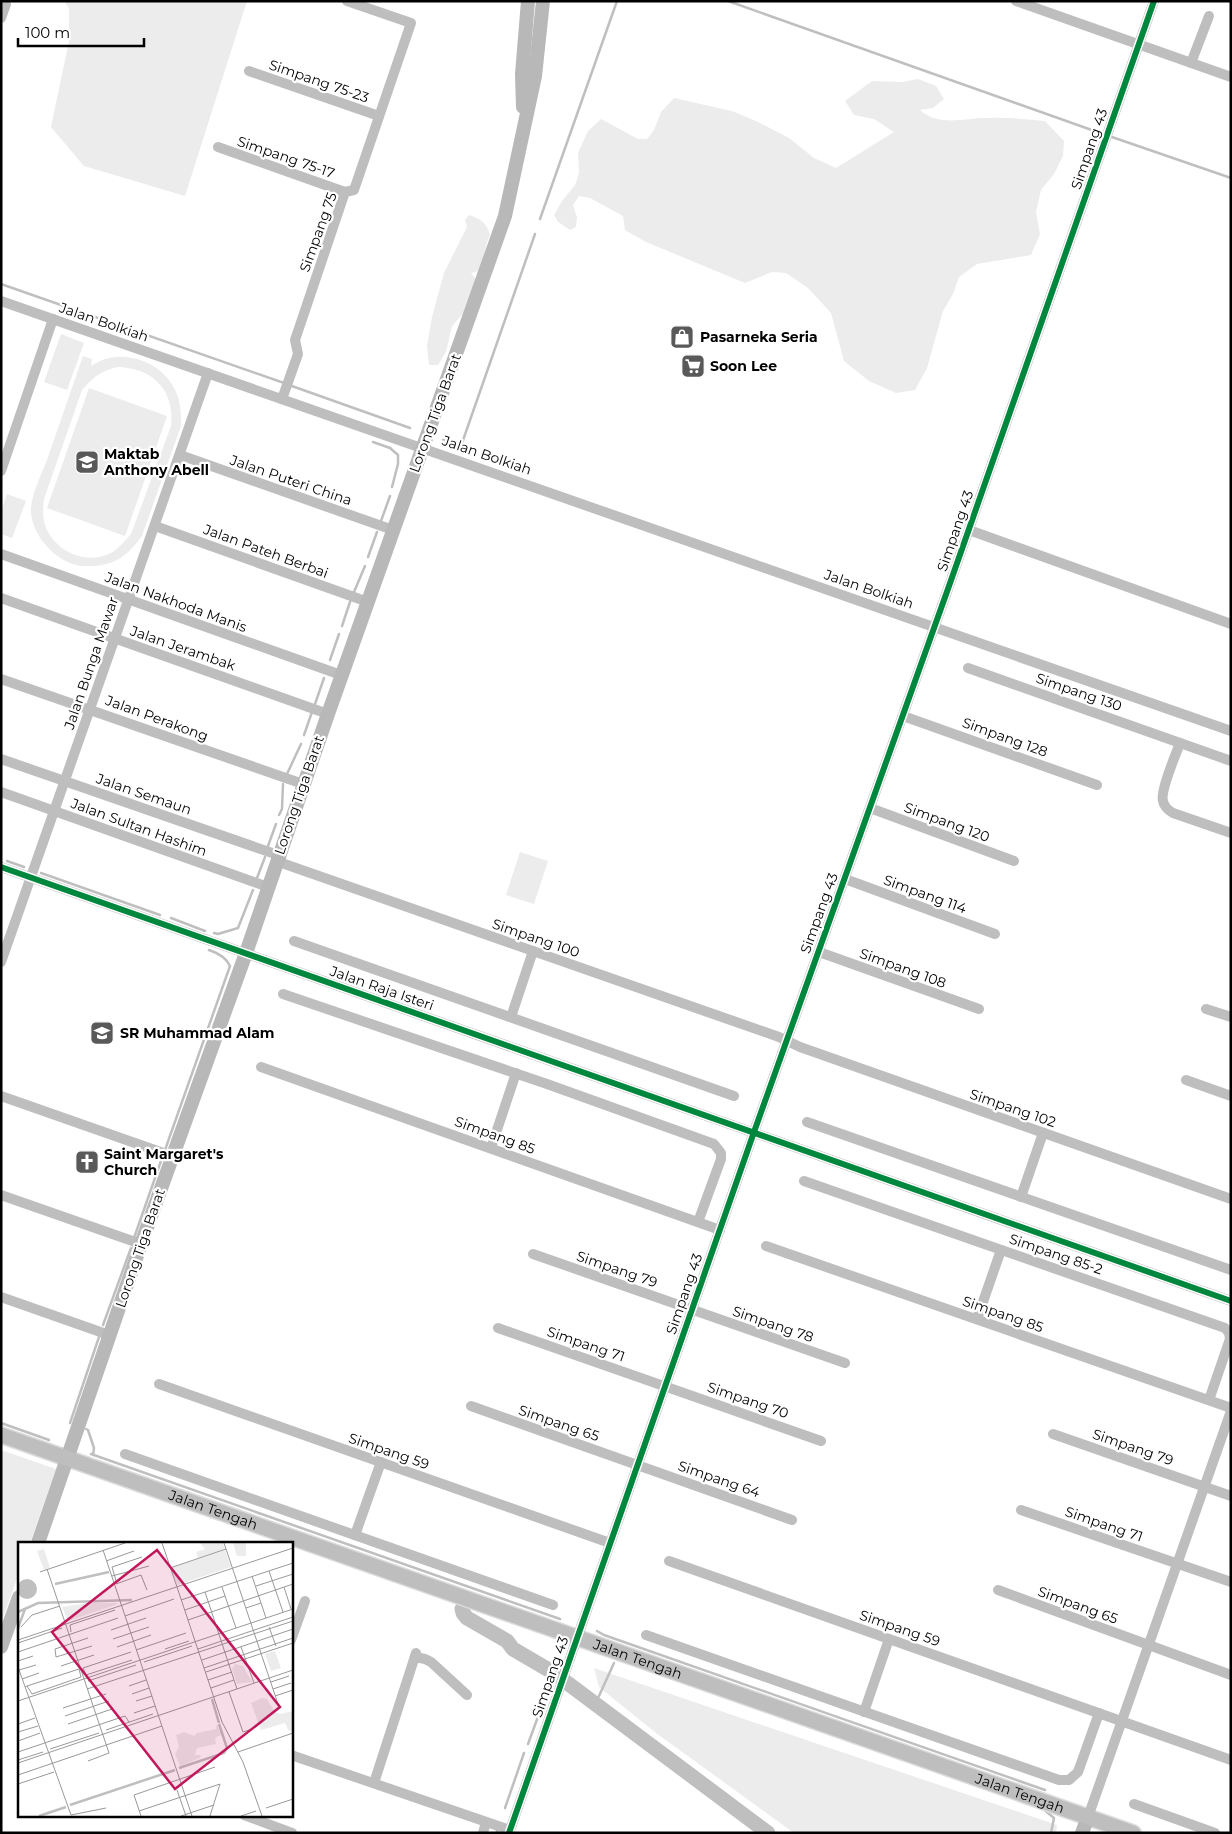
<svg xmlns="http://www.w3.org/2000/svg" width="1232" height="1834" font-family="Montserrat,sans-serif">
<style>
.green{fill:#ececec;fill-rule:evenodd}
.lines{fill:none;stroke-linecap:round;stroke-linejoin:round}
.stream{stroke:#bfbfbf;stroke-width:2.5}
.river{stroke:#bfbfbf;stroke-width:15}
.primary-casing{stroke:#dbdbdb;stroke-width:18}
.street{stroke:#bebebe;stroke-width:10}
.secondary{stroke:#b8b8b8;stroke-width:14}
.primary{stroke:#bebebe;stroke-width:15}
.cycleway-casing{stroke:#fff;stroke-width:9}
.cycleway{stroke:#00873e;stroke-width:6}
.labels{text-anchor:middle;stroke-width:4.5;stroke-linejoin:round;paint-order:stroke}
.street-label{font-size:14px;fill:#000;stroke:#fff}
.poi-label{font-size:14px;font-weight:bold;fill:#000;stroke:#fff;text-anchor:start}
.inset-river{fill:none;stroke:#bfbfbf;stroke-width:2.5}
.inset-road{fill:none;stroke:#999;stroke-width:1}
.view{fill:#c2185b;fill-opacity:0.15;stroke:#c2185b;stroke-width:2.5}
.inset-edge{fill:none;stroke:#000;stroke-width:2.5}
</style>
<rect width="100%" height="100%" fill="#fff"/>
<!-- green -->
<g class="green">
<path d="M64 1H247L185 196 84 166 51 127 69 41V8Z"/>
<path d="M918 79 936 86 944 99 933 108 920 110C939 127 964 118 987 118 1006 117 1026 119 1045 121L1064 141 1063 156 1054 174 1041 190 1036 212 1040 234 1031 255 977 264 959 277 953 294 943 311 927 368 915 390 896 393 869 381 844 361 831 313 808 288 786 273 772 272 745 283 646 242 625 230 623 216 590 198 579 196 573 205 577 217 576 227 570 230 558 222 554 215 562 201 575 185 579 173 578 153 588 131 601 119 638 139H647L654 130 661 112 674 98 732 111 758 122 789 138 814 158 836 168 894 132 874 119 854 115 845 101 872 81 902 82Z"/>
<path d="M469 215C481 219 487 223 490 235 484 247 485 259 478 271L471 273 477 281 469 307 452 326 446 352 438 365H429L427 346 432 317 444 273 467 227 465 220Z"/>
<path d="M61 334 84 343 67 390 44 382Z"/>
<path d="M83 356 92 359 91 366C96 363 103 359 109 358 135 352 166 367 176 392 181 403 181 414 181 426L142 536C126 558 112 567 85 566 58 566 29 534 31 507 33 491 41 475 47 460 59 425 71 391 83 356ZM117 367C152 368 175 389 171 426L131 534C125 541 119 548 111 553 88 565 58 553 47 530 42 520 43 510 44 499L82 390C92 378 101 371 117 367Z"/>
<path d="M89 388 167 416 125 536 47 508Z"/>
<path d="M7 494 26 501 12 538 1 534V511Z"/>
<path d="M520 852 548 861 534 904 506 895Z"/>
<path d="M1 1450 56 1469 30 1543H19V1573L1 1623Z"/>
<path d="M594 1668 1057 1825 1056 1833H794L656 1733 599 1687Z"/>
</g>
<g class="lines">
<!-- stream -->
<g class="stream">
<path d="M728 1 1103 134"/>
<path d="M1109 136 1231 178"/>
<path d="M540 219 617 1"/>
<path d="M1 284 284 383"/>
<path d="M289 385 410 428"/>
<path d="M443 440 461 446 535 234"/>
<path d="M373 442 390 448 398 455V464L392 487"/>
<path d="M381 521 390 496"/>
<path d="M368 557 377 532"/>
<path d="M354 592 365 566"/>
<path d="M342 626 351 599"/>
<path d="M330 660 339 634"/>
<path d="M315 704 324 678"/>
<path d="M304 735 312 712"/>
<path d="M287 774 301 744"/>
<path d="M279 815 282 809 283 784"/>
<path d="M268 846 276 824"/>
<path d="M7 861 24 867"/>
<path d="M41 873 160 915"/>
<path d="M257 878 265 857"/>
<path d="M171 918 205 931"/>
<path d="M214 933 218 934 238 928 253 890"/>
<path d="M165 1150 230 966C226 957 218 953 209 950"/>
<path d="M134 1238 162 1158"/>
<path d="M103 1325 131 1248"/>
<path d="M1 1423 49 1440"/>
<path d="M70 1423 99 1337"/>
<path d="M86 1429 88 1430 94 1448 93 1455"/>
<path d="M91 1454 560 1619"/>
<path d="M597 1631 604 1635 1045 1790"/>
<path d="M593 1703 599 1696 614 1663"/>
<path d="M528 1744 554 1673"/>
<path d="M505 1808 524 1753"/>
<path d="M1042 1808 1054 1818 1051 1833"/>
<path d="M497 1833V1831"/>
</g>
<!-- river -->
<path class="river" d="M462 1609 463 1613 467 1618 507 1641 513 1649 554 1673 768 1833"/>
<!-- primary casing -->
<g class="primary-casing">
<g id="primary">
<path id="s1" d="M1 1435 1133 1833"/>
</g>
</g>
<!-- street -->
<g class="street">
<path d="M1016 1 1231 77"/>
<path d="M1 18 6 4"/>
<path d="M1191 63 1209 16"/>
<path d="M249 71 379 116"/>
<path d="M218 147 345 192"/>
<path d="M345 192 354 190 411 23 347 1"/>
<path d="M1 301 1231 731"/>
<path d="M282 399 298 354 295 340 345 192"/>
<path d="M180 455 393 530"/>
<path d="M1 471 53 319"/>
<path d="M155 526 368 602"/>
<path d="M969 530 1231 624"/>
<path d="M1 554 341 675"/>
<path d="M1 598 328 714"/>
<path d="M968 668 1231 761"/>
<path d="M1 679 303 784"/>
<path d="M903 716 1097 785"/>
<path d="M1180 743C1176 754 1160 791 1163 801 1164 807 1168 810 1173 813L1231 833"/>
<path d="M1 759 278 855"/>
<path d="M1 792 268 887"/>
<path d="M870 808 1014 861"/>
<path d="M276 861 779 1037 800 1047 1231 1199"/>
<path d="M1 867 1231 1301"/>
<path d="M845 879 995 934"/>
<path d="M294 941 734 1096"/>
<path d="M819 952 979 1009"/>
<path d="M1 962 208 373"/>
<path d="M283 994 547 1084 714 1144 721 1153V1159L698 1222"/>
<path d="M1206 1009 1231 1017"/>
<path d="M511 1017 533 951"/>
<path d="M261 1067 720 1230"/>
<path d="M1186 1080 1231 1096"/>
<path d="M1 1096 172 1156"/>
<path d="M807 1122 1231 1270"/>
<path d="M491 1148 516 1073"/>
<path d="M804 1181 1225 1328 1229 1333 1230 1339 1209 1400"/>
<path d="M1 1195 141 1244"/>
<path d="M1021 1197 1043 1133"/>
<path d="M766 1246 1231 1408"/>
<path d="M533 1254 845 1363"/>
<path d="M1 1297 109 1335"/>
<path d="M977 1319 1001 1250"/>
<path d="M498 1328 821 1441"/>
<path d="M159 1384 610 1543"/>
<path d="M471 1406 792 1520"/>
<path d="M1053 1434 1231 1496"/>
<path d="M125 1454 553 1605"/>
<path d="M1021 1510 1231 1582"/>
<path d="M355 1535 381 1462"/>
<path d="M669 1561 1231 1760"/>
<path d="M998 1590 1231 1675"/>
<path d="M646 1635 1059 1780H1069L1078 1772 1099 1713"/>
<path d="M291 1640 305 1601"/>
<path d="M415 1657 425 1659 431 1662 467 1695"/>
<path d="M864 1712 889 1639"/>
<path d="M291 1755 510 1830"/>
<path d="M374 1783 416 1653"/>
<path d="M1134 1804 1215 1833"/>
<path d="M244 1815 292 1833"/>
<path d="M1088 1817 1231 1411"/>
<path d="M483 1833 486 1822"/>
<path d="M509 1833 754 1132 949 586 1154 1"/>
</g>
<!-- secondary -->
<g class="secondary">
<path d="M523 107 522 74 528 1"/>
<path d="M38 1543 141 1244 246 953 328 714 505 216 535 76 543 1"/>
<path d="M1 1647 19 1597"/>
<path d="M1082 1833 1088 1817"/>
</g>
<!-- primary -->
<use href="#primary" class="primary"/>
<!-- cycleway casing -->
<g class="cycleway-casing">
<g id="cycleway">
<path d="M1 867 1231 1301"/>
<path d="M509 1833 754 1132 949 586 1154 1"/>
</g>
</g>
<!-- cycleway -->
<use href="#cycleway" class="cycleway"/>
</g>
<!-- icons -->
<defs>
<g id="shop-square" transform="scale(1.25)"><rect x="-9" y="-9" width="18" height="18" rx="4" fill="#595959" stroke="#fff"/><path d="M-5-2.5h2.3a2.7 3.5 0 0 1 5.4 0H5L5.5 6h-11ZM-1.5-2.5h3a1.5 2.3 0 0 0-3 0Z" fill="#fff"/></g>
<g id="supermarket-square" transform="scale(1.25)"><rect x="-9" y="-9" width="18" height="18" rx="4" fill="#595959" stroke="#fff"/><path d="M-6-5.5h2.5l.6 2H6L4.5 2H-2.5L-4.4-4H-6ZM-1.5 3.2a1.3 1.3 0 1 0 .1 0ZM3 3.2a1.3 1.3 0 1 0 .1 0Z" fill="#fff"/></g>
<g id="school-square" transform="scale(1.25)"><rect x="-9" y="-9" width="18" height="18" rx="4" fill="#595959" stroke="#fff"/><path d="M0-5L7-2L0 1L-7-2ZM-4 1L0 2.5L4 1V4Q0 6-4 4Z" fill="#fff"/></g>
<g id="church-square" transform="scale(1.25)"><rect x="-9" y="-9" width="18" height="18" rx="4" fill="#595959" stroke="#fff"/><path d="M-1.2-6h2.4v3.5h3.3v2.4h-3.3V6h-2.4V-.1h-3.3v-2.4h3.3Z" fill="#fff"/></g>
</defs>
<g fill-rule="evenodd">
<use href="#shop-square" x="682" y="337"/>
<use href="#supermarket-square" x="693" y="366"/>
<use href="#school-square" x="87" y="462"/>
<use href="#school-square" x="102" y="1033"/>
<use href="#church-square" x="87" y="1162"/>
</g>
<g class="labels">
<!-- street labels -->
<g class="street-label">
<text transform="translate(319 81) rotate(19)" y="5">Simpang 75-23</text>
<text transform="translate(1089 149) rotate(-71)" y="5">Simpang 43</text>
<text transform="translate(286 157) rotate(19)" y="5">Simpang 75-17</text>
<text transform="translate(318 232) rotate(-70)" y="5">Simpang 75</text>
<text transform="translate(104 322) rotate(19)" y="5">Jalan Bolkiah</text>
<text transform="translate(435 413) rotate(-70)" y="5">Lorong Tiga Barat</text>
<text transform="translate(487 455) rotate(19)" y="5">Jalan Bolkiah</text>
<text transform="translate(291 480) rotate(19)" y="5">Jalan Puteri China</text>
<text transform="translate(955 531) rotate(-71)" y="5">Simpang 43</text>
<text transform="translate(266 551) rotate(20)" y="5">Jalan Pateh Berbai</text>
<text transform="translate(869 589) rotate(19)" y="5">Jalan Bolkiah</text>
<text transform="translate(176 602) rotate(20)" y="5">Jalan Nakhoda Manis</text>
<text transform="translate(183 648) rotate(19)" y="5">Jalan Jerambak</text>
<text transform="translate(91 663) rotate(-71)" y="5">Jalan Bunga Mawar</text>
<text transform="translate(1079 692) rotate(19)" y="5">Simpang 130</text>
<text transform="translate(157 718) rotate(20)" y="5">Jalan Perakong</text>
<text transform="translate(1005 737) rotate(20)" y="5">Simpang 128</text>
<text transform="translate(144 794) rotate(19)" y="5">Jalan Semaun</text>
<text transform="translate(299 795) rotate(-71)" y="5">Lorong Tiga Barat</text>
<text transform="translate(947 822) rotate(20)" y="5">Simpang 120</text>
<text transform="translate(139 827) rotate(20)" y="5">Jalan Sultan Hashim</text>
<text transform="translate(925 894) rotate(20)" y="5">Simpang 114</text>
<text transform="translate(819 913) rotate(-70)" y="5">Simpang 43</text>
<text transform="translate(536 938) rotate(19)" y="5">Simpang 100</text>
<text transform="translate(903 968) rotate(20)" y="5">Simpang 108</text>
<text transform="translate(382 988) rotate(19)" y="5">Jalan Raja Isteri</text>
<text transform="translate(1013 1108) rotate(19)" y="5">Simpang 102</text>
<text transform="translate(495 1135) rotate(20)" y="5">Simpang 85</text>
<text transform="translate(140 1248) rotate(-71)" y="5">Lorong Tiga Barat</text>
<text transform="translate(1056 1254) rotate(19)" y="5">Simpang 85-2</text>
<text transform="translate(617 1269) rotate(19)" y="5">Simpang 79</text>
<text transform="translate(684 1294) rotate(-71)" y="5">Simpang 43</text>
<text transform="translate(1003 1314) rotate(19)" y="5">Simpang 85</text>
<text transform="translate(773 1324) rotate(19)" y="5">Simpang 78</text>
<text transform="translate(586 1344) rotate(19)" y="5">Simpang 71</text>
<text transform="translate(748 1400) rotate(19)" y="5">Simpang 70</text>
<text transform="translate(559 1423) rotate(19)" y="5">Simpang 65</text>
<text transform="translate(1133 1447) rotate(19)" y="5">Simpang 79</text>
<text transform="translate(389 1451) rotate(19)" y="5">Simpang 59</text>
<text transform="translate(719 1479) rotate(19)" y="5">Simpang 64</text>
<text dy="5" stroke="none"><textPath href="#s1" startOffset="225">Jalan Tengah</textPath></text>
<text transform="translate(1104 1524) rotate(19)" y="5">Simpang 71</text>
<text transform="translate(1078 1605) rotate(20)" y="5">Simpang 65</text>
<text transform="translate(900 1628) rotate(19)" y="5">Simpang 59</text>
<text dy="5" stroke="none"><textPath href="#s1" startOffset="675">Jalan Tengah</textPath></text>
<text transform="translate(550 1677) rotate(-71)" y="5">Simpang 43</text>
<text dy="5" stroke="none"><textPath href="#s1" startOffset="1080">Jalan Tengah</textPath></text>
</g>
<!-- poi labels -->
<g class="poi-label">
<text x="700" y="342">Pasarneka Seria</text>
<text x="710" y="371">Soon Lee</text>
<text x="104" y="459">Maktab<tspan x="104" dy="16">Anthony Abell</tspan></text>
<text x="120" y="1038">SR Muhammad Alam</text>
<text x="104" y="1159">Saint Margaret's<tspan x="104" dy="16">Church</tspan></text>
</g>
</g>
<!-- overview -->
<g transform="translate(18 1542)">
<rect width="275" height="275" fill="#fff"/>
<path d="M182 1H205L207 7 180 16 178 10 187 7ZM215 1H228V14H219ZM26 7 32 26 26 28 19 9ZM207 8 213 25 159 43 153 26ZM70 61H98L100 62 50 79 44 65ZM257 109 263 126 253 129 247 112ZM217 122 225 124 234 140 219 142 214 127ZM244 156 249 157 256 169 262 172 275 169V188L271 189 267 181 243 188 233 161ZM198 183 200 184 203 193 197 196 198 202 179 206 177 213H183L182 216 162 224 157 212 161 205 158 193 166 190 176 194 179 191 198 187Z" fill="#ececec"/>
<path d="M-1 47a10 10 0 1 1 20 0a10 10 0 1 1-20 0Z" fill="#bfbfbf"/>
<path class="inset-river" d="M37 42 91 30M0 70 20 61 114 58M0 86 7 67M194 157 201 181M161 226 206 211 209 206 201 182M52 263 157 228M21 274 48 265"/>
<path class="inset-road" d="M144 1 159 45M206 1 261 165M85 8 174 274M88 19 116 9M152 26 208 7M29 27 91 211 70 219M251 29 265 70M22 30 107 1M94 34 131 24M234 34 248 76M98 42 123 33 129 48M99 42 94 25 124 15M238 44 275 32M159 45 204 180 225 220 244 274M204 45 218 86M266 45 273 67M187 50 219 147M163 58 275 21M228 66 243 61M167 68 207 54M107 74 156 57M170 78 275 42M3 85 14 73 42 64M251 85 258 104M93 88 128 76M53 90 52 83 97 68M70 96 37 107 38 115 74 104M95 97 131 85M0 98 275 6M0 101 44 86M99 105 133 93M223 105 236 141M147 107 171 99M180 107 275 75M118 108 168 91M0 110 100 76M181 110 275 79M184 118 275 87M0 119 15 114M126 120 174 104M43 124 76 113M0 125 53 273 88 266M65 126 68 133 114 118M65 126 113 110M186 126 275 96M1 128 18 123M188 130 275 101M4 137 21 131M190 138 214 130M70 139 118 123M253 140 271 134M111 144 128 138M7 145 9 144 61 127 63 135 14 152 9 144M193 146 216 138M69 147 181 110M255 147 273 141M211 150 225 190 234 187M114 152 131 146M257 154 275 148M0 159 275 67M118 159 134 154M45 166 88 152M116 171 137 164M47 174 91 159M0 182 17 176M50 182 94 167M88 188 135 172M0 190 20 184M0 199 22 191M32 207 81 191M0 210 107 174 111 180M220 210 275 191M0 218 25 210M0 221 275 128M0 233 144 184M0 242 36 230M159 248 168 274M248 266 275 257M121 269 202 242 192 274M123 274 116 253 197 225M163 274 196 263M223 274 238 269"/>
<path class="view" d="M139 8 262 165 157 247 34 90Z"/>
<rect width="275" height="275" class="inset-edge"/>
</g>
<!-- border -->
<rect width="1232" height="1834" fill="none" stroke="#000000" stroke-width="5"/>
<!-- scale -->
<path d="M18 38v8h126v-8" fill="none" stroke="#000000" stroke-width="2.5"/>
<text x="25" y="38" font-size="15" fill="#000000" stroke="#ffffff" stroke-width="4" paint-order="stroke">100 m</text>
</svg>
